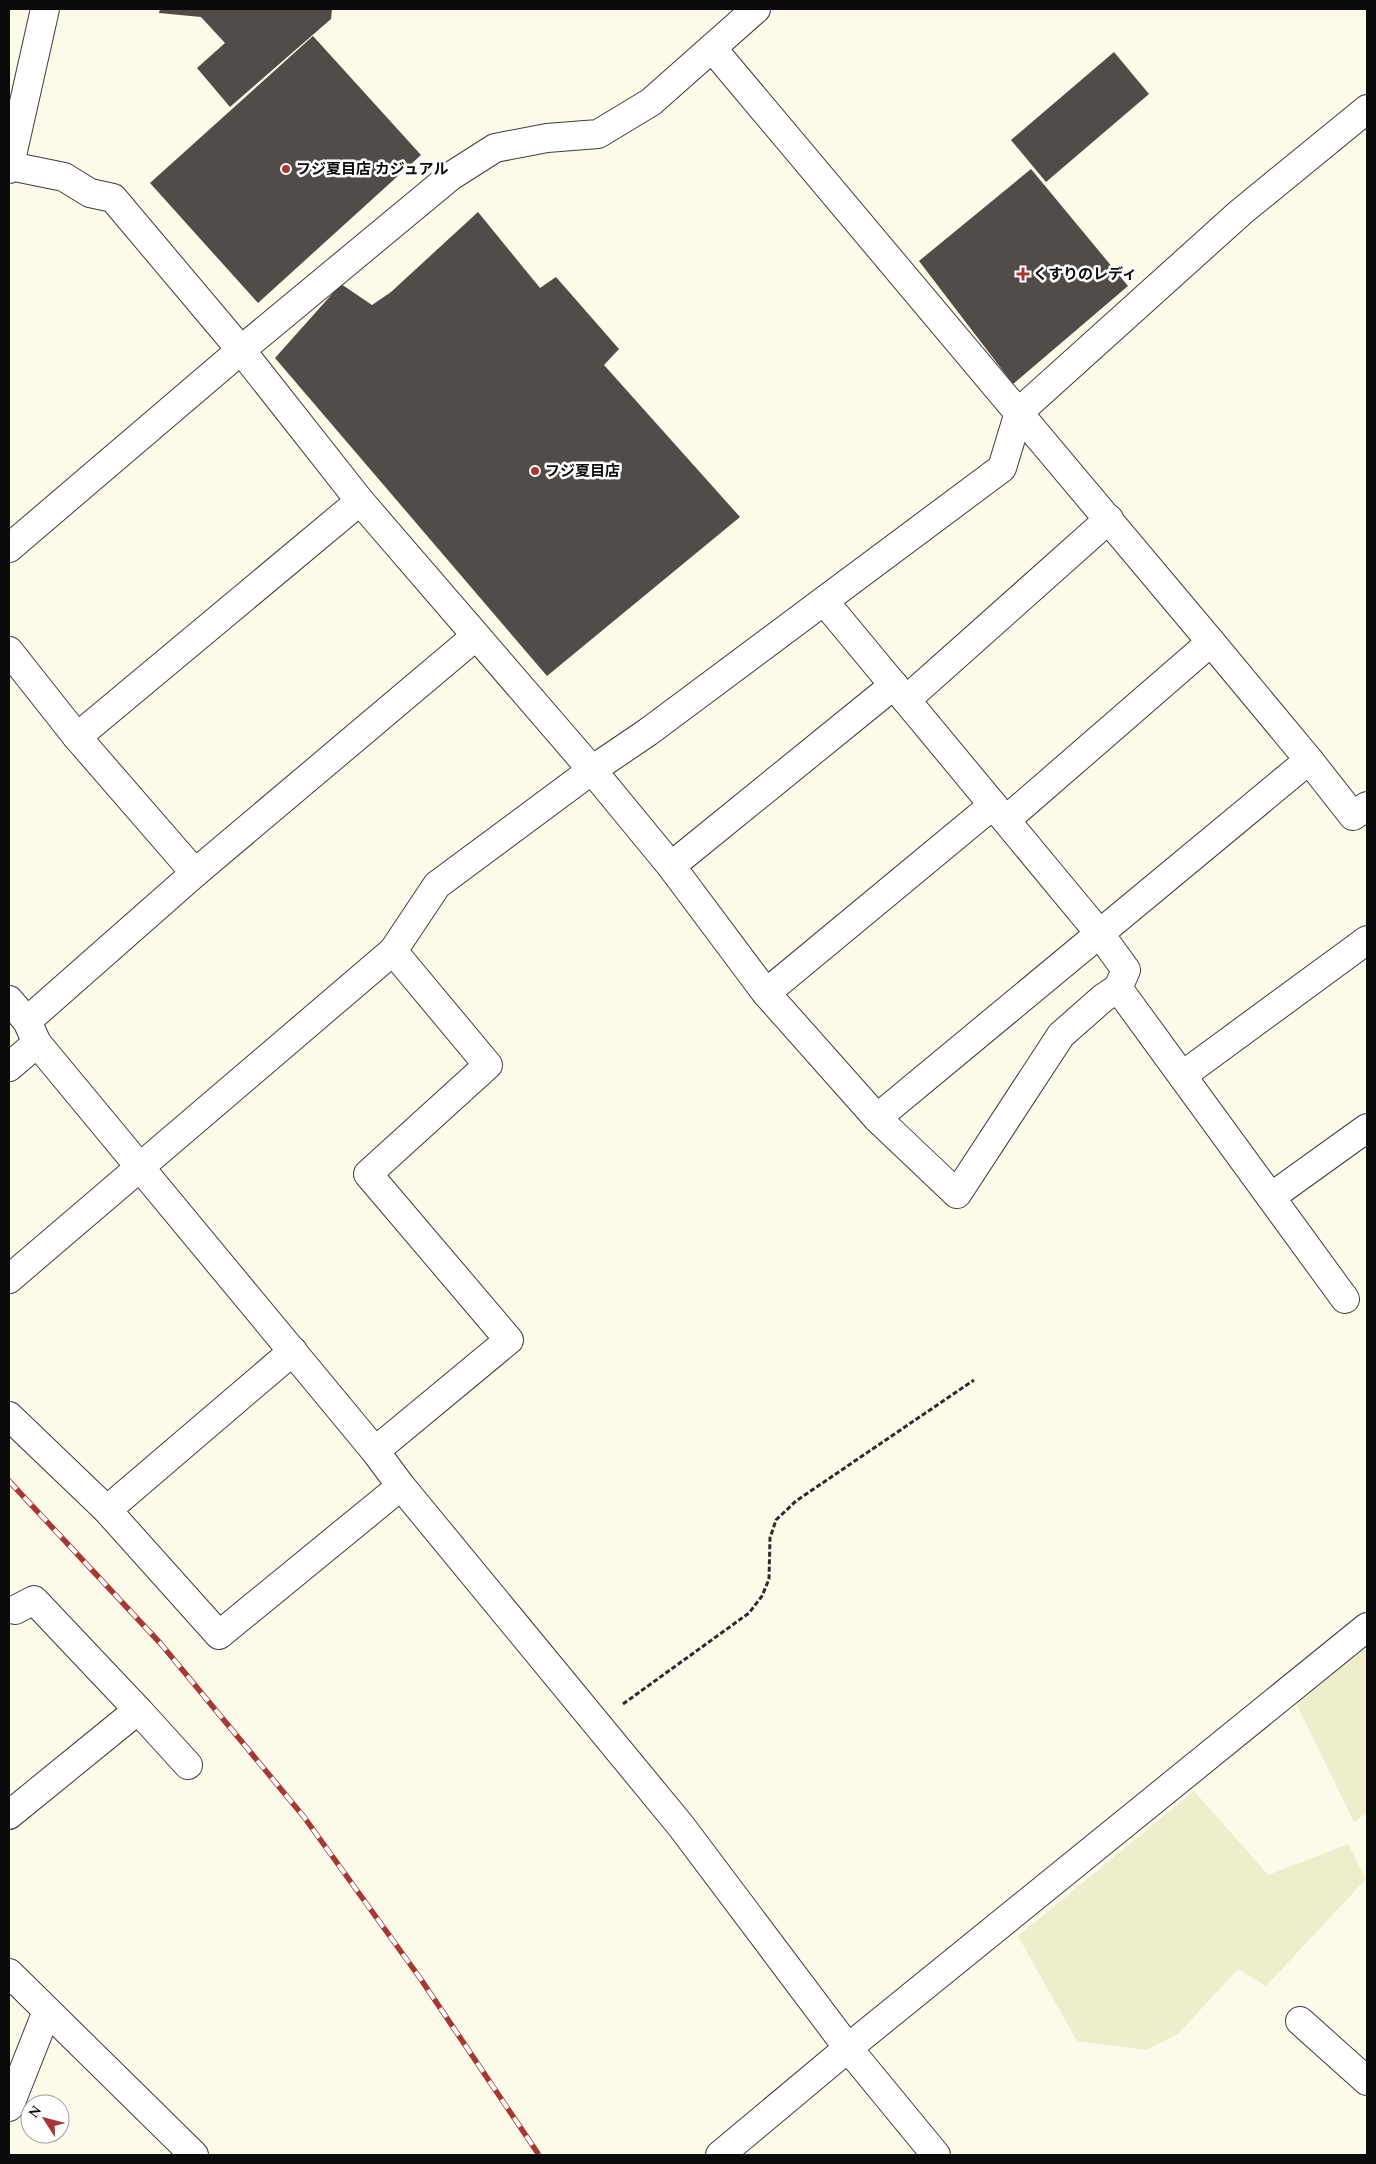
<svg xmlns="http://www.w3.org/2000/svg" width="1376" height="2164" font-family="Spectral,'Noto Sans JP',serif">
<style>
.farmland{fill:#eeeecd}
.building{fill:#514c48}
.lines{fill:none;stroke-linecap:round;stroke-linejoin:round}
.street-casing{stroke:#3d3d3d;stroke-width:30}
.path{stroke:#2c2c2c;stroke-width:3;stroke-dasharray:5 2.5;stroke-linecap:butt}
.street{stroke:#fff;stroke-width:28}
.rail-casing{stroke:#a73735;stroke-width:5.5}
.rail{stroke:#fff;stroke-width:4;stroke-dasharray:11;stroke-linecap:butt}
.poi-dot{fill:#a73735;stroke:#fff;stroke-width:2}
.labels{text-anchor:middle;stroke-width:5;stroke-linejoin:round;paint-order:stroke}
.poi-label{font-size:15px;font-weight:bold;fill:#0a0a0a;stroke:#fff;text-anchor:start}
</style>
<rect width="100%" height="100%" fill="#fcfae9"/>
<!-- farmland -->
<g class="farmland">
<path d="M1367 1644V1813L1354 1822 1296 1703Z"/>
<path d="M1194 1791 1268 1875 1348 1844 1366 1879 1266 1986 1238 1969 1178 2034 1146 2050 1077 2041 1018 1936Z"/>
</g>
<!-- building -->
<g class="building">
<path d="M160 9H332L331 19 230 107 197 68 225 43 201 17 159 13Z"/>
<path d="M313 36 421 155 258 303 150 183Z"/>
<path d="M1114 52 1149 94 1046 182 1011 140Z"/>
<path d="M1031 169 1128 286 1013 384 919 261Z"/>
<path d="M478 212 540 288 556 277 619 349 604 365 740 517 547 676 275 358 341 284 372 305 391 292Z"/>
</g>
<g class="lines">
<!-- street casing -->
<g class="street-casing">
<g id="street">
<path d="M712 48 1211 642 1309 760 1353 816 1367 806"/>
<path d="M10 166 64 177 90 193 113 198 241 350 360 501 592 770 671 866 766 993 877 1118 1309 760"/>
<path d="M9 169 45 9"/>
<path d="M9 548 241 350 451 176 495 148 547 138 598 134 651 102 756 9"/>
<path d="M824 601 1100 934 1126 970 1118 988 1345 1299"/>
<path d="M9 651 77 737 195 873"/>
<path d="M906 700 1109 519"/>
<path d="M77 737 360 501"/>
<path d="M1006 820 1211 642"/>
<path d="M671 866 894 685"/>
<path d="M766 993 993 805"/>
<path d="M9 1000 27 1021 37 1043 375 1451 401 1486 681 1826 848 2048 936 2155"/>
<path d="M27 1021 195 873 476 636"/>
<path d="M9 1067 37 1043"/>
<path d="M1183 1075 1367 940"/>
<path d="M877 1118 957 1194 1061 1035 1103 998 1118 988"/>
<path d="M1271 1197 1367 1128"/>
<path d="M9 1279 393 951 437 885 592 770 648 732 1002 468 1019 412 1241 212 1367 109"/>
<path d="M9 1416 107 1510 219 1635 401 1486"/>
<path d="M375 1451 509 1340 368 1174 488 1065 393 951"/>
<path d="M107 1510 293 1351"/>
<path d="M138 1710 188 1765"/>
<path d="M9 1815 138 1710 34 1600 15 1610"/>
<path d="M9 1973 194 2155"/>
<path d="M1300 2021 1367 2081"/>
<path d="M9 2107 47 2011"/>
<path d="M720 2155 848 2048 1367 1627"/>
</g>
</g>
<!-- path -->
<path class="path" d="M623 1704 749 1613 762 1596 769 1579 770 1538 776 1520 796 1501 974 1380"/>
<!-- street -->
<use href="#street" class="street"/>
<!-- rail casing -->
<g class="rail-casing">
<path id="rail" d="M9 1481 161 1644 304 1817 420 1978 539 2155"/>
</g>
<!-- rail -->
<use href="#rail" class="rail"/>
</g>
<!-- markers -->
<g class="poi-dot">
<circle cx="286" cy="169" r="5"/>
<path d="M1020.5 266.5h5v5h5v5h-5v5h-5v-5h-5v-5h5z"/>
<circle cx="535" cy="471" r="5"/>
</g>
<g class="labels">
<!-- poi labels -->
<g class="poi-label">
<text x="296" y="174">フジ夏目店 カジュアル</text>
<text x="1033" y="279">くすりのレディ</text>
<text x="545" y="476">フジ夏目店</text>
</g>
</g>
<!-- border -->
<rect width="1376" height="2164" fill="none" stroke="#0a0a0a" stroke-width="20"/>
<!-- north arrow -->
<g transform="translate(45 2119) rotate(306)"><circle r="24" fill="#ffffff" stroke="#9d9d9d"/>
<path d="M0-4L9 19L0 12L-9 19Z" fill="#a73735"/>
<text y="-8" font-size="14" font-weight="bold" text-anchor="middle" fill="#0a0a0a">N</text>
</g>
</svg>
